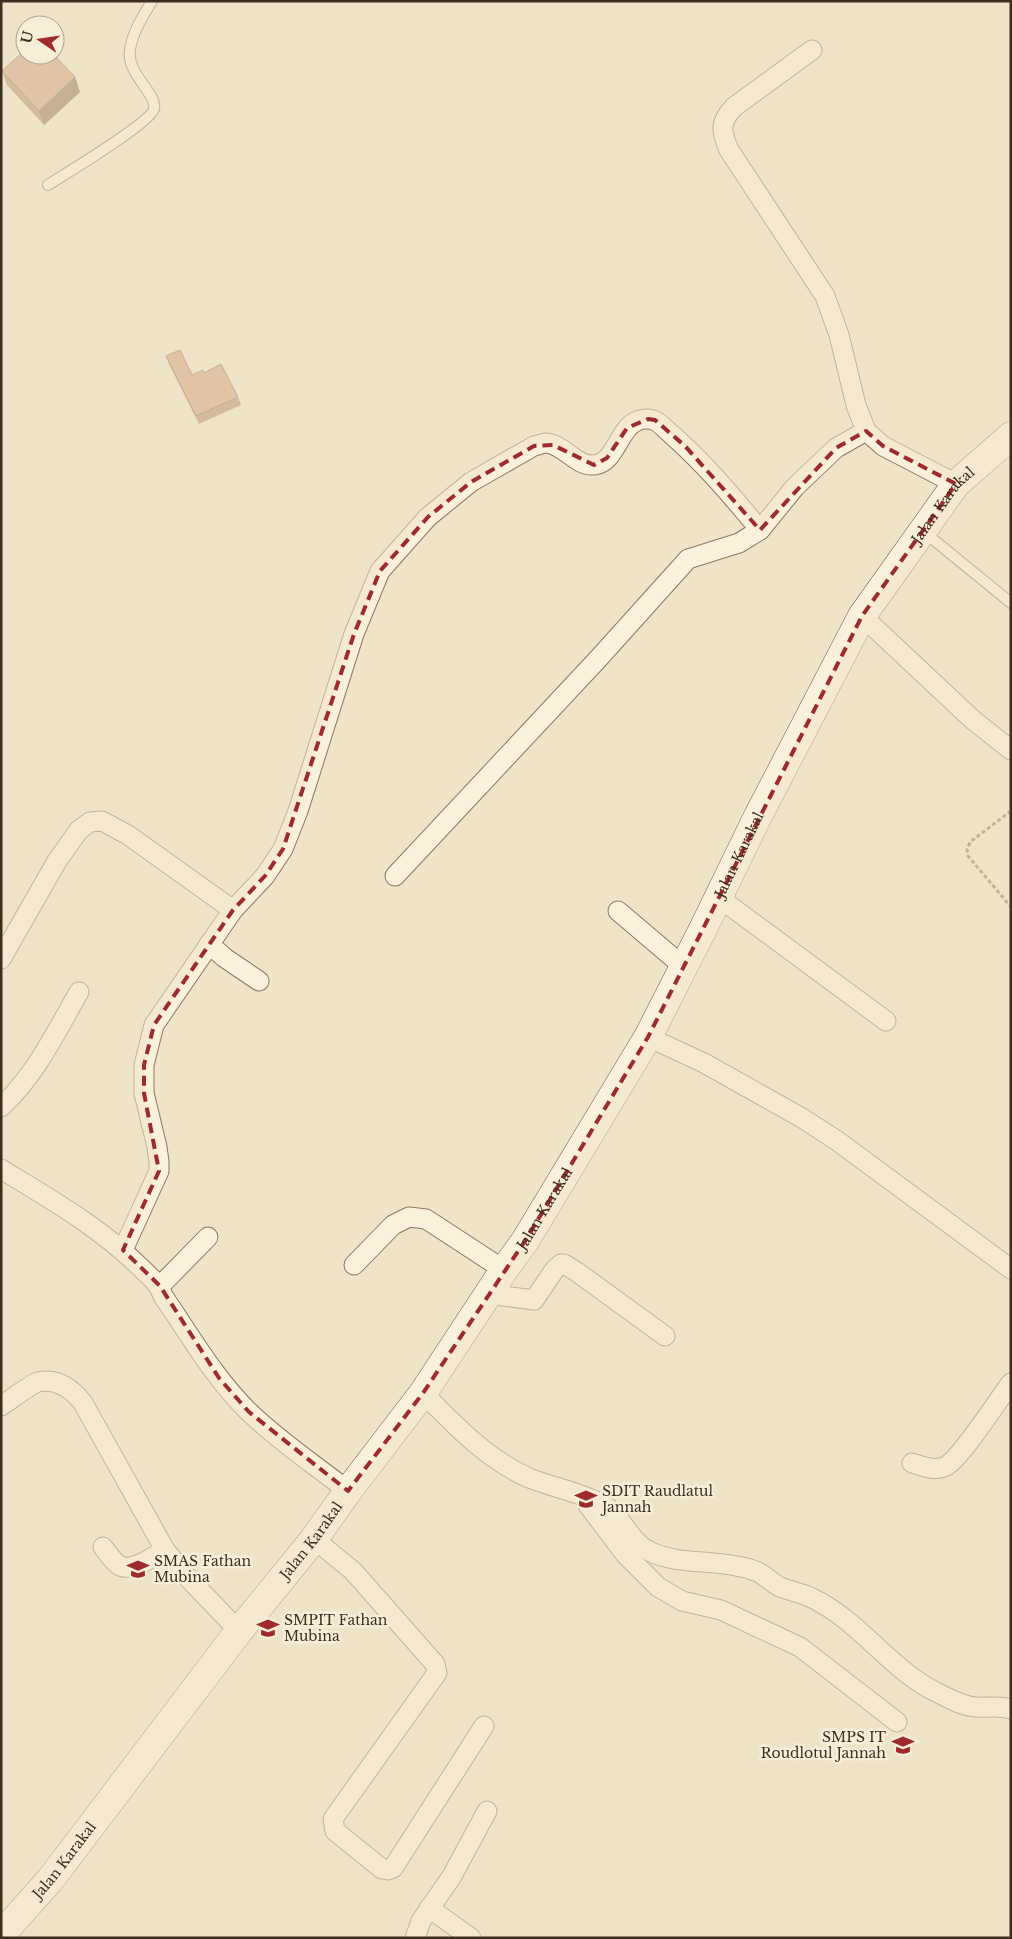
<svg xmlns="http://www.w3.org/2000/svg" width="1012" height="1939" font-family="'Libre Baskerville',serif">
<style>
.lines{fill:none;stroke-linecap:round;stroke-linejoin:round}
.lane-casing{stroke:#8d765c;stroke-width:12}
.street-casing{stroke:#8d765c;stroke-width:21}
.secondary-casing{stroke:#6f573f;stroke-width:29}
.path{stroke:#8d765c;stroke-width:3;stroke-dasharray:4 2.5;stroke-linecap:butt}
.lane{stroke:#faf1dc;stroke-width:10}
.street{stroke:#faf1dc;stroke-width:19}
.secondary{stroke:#faf1dc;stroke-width:28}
.wall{fill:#b2896c}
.shaded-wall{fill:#916f58}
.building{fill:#cf9f7d;stroke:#916f58}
.marked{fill:none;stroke:#9e2a2b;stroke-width:4;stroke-dasharray:10 6;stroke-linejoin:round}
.labels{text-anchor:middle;stroke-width:5;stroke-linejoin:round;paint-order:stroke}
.street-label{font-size:14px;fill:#3d2e20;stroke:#f7eed8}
.poi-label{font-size:14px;fill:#3d2e20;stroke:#f7eed8;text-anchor:start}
</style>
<rect width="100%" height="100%" fill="#f0e4c8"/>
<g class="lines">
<!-- lane casing -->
<g class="lane-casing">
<g id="lane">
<path d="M48 185C65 174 150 123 154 109 158 94 126 74 130 50 132 33 143 16 152 1"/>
<path d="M924 532 1011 603"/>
</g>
</g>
<!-- street casing -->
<g class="street-casing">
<g id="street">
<path d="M812 50 734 107C719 123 721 131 729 150L825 296 839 335 856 405 866 431"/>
<path d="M862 616 973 720 1011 750"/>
<path d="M395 876 598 659 688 559 739 543 760 530 795 487 836 448 866 431 883 446 956 484"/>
<path d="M718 897 886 1021"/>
<path d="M618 911 684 967"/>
<path d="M209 944 225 958 259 981"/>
<path d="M1 959 57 861 79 830 90 822 102 821 128 835 233 910"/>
<path d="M648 1037 704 1063 802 1118 836 1140 1011 1269"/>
<path d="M1 1107C35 1076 56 1032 79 992"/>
<path d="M1 1169C50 1199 98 1226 139 1266 149 1276 159 1283 163 1296 190 1335 215 1379 249 1412 279 1441 315 1465 348 1491"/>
<path d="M123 1250 159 1171V1162L157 1147 144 1093V1065L154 1025 233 910 265 876 283 849 298 811 354 634 380 571 428 517 471 482 534 446C538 445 542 444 545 443 563 443 576 467 594 465 615 463 618 431 635 422 640 419 648 418 653 420 660 422 666 430 671 434 704 463 732 496 760 530"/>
<path d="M354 1265 393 1225 409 1217 426 1219 504 1270"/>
<path d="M160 1286 208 1237"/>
<path d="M489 1294 534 1300 555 1269 561 1264H564L577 1272 665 1336"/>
<path d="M423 1393C455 1425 486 1459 529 1478 552 1487 578 1492 600 1503 623 1514 628 1542 651 1552 677 1564 708 1560 736 1566 744 1567 751 1569 758 1572 766 1576 772 1583 780 1587 790 1591 802 1593 812 1598 860 1621 890 1670 938 1693 950 1699 964 1707 977 1707 989 1708 999 1705 1011 1709"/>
<path d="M1 1406C9 1401 31 1384 38 1382 57 1378 72 1389 83 1403L165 1550 189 1579 239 1631"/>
<path d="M912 1463C922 1466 935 1472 946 1466 961 1458 998 1400 1011 1383"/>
<path d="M586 1498 588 1505 625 1554 658 1587 682 1601 721 1610 800 1647 897 1722"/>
<path d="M314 1539 353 1571 435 1664 437 1673 333 1819 335 1831 382 1869 388 1870 393 1868 484 1726"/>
<path d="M103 1547C108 1553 113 1562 120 1566 134 1572 153 1556 165 1550"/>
<path d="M429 1908 471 1938"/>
<path d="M415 1938 421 1921 452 1876 487 1811"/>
</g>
</g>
<!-- secondary casing -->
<g class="secondary-casing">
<g id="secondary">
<path id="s1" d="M1 1935 50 1880 239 1631 314 1539 348 1491 423 1393 504 1270 525 1241 648 1037 703 929 758 816 862 616 956 484 1011 436"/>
</g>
</g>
<!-- path -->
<path class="path" d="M1011 811 970 842 967 850 968 856 1011 907"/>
<!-- lane -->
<use href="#lane" class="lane"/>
<!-- street -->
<use href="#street" class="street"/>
<!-- secondary -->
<use href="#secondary" class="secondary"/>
</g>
<!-- wall -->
<g class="wall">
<path d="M2 71 75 77 80 92 44 125 7 85Z"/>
<path d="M166 356 192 375 204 373 238 397 241 405 199 424 169 364Z"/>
</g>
<!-- shaded-wall -->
<path class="shaded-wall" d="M75 77 80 92 44 125 39 111Z"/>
<!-- building -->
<g class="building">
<path d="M25 50V55H44L45 56 47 55H54L75 77 39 111 2 71Z"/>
<path d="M180 350 192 375 203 370 204 373 221 364 238 397 196 416 166 356Z"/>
</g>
<!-- marked area -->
<path d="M0 0H1012V1939H0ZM648 419 655 420 685 446 760 530 836 448 866 431 883 446 956 484 862 616 648 1037 525 1241 423 1393 348 1491 249 1412 219 1378 160 1286 123 1250 159 1171 144 1093V1065L154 1025 233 910 265 876 283 849 354 634 380 571 428 517 471 482 534 446 553 445 594 465 607 458 627 428Z" fill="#f0e4c8" fill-opacity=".55" fill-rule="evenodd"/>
<path class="marked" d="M648 419 655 420 685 446 760 530 836 448 866 431 883 446 956 484 862 616 648 1037 525 1241 423 1393 348 1491 249 1412 219 1378 160 1286 123 1250 159 1171 144 1093V1065L154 1025 233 910 265 876 283 849 354 634 380 571 428 517 471 482 534 446 553 445 594 465 607 458 627 428Z"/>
<!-- icons -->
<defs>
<g id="school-bare" transform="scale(1.725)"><path d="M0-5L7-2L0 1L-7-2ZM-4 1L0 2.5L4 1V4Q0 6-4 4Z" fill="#9e2a2b" stroke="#f7eed8" stroke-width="2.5" paint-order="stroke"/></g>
</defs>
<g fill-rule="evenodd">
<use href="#school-bare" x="586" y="1499"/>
<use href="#school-bare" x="138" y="1569"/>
<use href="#school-bare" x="268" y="1628"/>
<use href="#school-bare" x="903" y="1745"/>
</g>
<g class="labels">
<!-- street labels -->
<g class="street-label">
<text dy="5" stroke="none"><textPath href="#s1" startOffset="1718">Jalan Karakal</textPath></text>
<text dy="5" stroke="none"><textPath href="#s1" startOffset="1312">Jalan Karakal</textPath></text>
<text dy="5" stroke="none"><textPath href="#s1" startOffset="908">Jalan Karakal</textPath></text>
<text dy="5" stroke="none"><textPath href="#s1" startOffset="502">Jalan Karakal</textPath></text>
<text dy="5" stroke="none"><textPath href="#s1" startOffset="98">Jalan Karakal</textPath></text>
</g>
<!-- poi labels -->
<g class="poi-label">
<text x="602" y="1496">SDIT Raudlatul<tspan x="602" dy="16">Jannah</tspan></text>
<text x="154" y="1566">SMAS Fathan<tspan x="154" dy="16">Mubina</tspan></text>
<text x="284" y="1625">SMPIT Fathan<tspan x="284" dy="16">Mubina</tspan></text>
<text x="886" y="1742" text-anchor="end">SMPS IT<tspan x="886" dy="16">Roudlotul Jannah</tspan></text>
</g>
</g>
<!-- border -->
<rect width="1012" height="1939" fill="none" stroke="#3d2e20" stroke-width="5"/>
<!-- north arrow -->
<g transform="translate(40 40) rotate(283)"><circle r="24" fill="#f7eed8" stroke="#ada18e"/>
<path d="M0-4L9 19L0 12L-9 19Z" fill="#9e2a2b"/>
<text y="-8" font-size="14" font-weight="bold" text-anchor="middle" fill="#3d2e20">U</text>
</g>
</svg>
